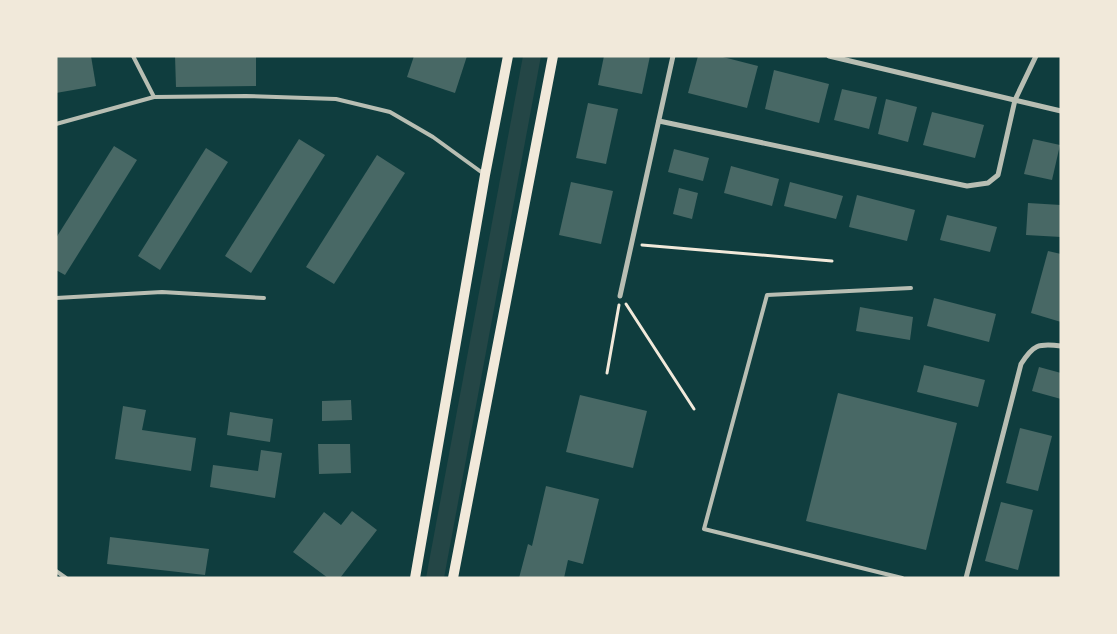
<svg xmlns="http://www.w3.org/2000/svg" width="1117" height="634" font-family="Cabin,sans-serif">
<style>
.green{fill:#244646}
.building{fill:#486865}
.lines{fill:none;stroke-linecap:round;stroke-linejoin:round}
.path{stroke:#f1e9da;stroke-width:3}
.service{stroke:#b8beb3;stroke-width:4}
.minor{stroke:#b8beb3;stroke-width:5}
.secondary{stroke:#f1e9da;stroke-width:10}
</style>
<rect width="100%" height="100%" fill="#0f3d3e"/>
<!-- green -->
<path class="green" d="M523 56H541L444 578H426Z"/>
<!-- building -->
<g class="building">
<path d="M56 56H91L96 86 56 93Z"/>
<path d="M175 56H256V86L176 87Z"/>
<path d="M414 56H467L455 93 407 77Z"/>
<path d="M604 56H650L642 94 598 85Z"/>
<path d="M698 56H719L758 66 747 108 688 93Z"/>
<path d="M774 70 829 84 819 123 765 109Z"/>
<path d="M842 89 877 97 869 129 834 120Z"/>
<path d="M886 99 917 107 908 142 878 134Z"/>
<path d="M588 103 618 109 606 164 576 158Z"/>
<path d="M932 112 984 125 975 158 923 145Z"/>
<path d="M299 139 325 155 251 273 225 256Z"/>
<path d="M1033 139 1060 145 1052 180 1024 174Z"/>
<path d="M114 146 137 160 65 275 56 270V238Z"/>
<path d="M206 148 228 162 160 270 138 256Z"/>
<path d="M674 149 709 158 703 181 668 172Z"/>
<path d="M377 155 405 173 334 284 306 267Z"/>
<path d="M731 166 779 179 772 206 724 193Z"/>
<path d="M571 182 613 191 601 244 559 235Z"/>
<path d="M790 182 843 196 836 219 784 206Z"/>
<path d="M679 188 698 193 692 219 673 214Z"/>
<path d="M857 195 915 210 907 241 849 227Z"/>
<path d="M1028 203 1061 205V237L1026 235Z"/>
<path d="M947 215 997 227 990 252 940 240Z"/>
<path d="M1048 251 1061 254V322L1031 313Z"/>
<path d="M934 298 996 314 989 342 927 326Z"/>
<path d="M860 307 913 317 910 340 856 331Z"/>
<path d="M924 365 985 380 978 407 917 392Z"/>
<path d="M1039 367 1061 373V399L1032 391Z"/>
<path d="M838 393 957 423 926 550 806 521Z"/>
<path d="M580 395 647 411 633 468 566 452Z"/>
<path d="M351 400 352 420 322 421V401Z"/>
<path d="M123 406 146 410 142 430 196 438 191 471 115 459Z"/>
<path d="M230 412 273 419 270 442 227 435Z"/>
<path d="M1020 428 1052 436 1038 491 1006 483Z"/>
<path d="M318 444H350L351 473 319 474Z"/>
<path d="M261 450 282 453 275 498 210 487 213 465 258 471Z"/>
<path d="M546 486 599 499 583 564 568 560 564 578H519L528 544 532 546Z"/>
<path d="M1001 502 1033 510 1018 570 985 561Z"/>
<path d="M352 511 377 530 340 578H328L293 552 324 512 341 525Z"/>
<path d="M110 537 209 549 205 575 107 564Z"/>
</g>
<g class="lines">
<!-- path -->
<g class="path">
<path d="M642 245 832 261"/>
<path d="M626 304 694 409"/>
<path d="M607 373 619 305"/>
</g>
<!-- service -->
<g class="service">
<path d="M133 56 154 97 246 96 336 99 390 112 433 137 484 174"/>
<path d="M56 124 154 97"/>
<path d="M56 298 162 292 264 298"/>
<path d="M56 571 66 578"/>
<path d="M902 578 704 529 767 295 911 288"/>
</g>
<!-- minor -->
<g class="minor">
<path d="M829 56 1061 111"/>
<path d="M659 121 967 186 988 183 998 175 1015 100 1036 56"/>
<path d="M620 296 673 56"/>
<path d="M966 578 1021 364C1033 345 1038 343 1061 346"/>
</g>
<!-- secondary -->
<g class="secondary">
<path d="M415 578 485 175 508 56"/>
<path d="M453 578 553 56"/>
</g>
</g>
<!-- border -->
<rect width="1117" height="634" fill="none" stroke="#f1e9da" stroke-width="115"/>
</svg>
